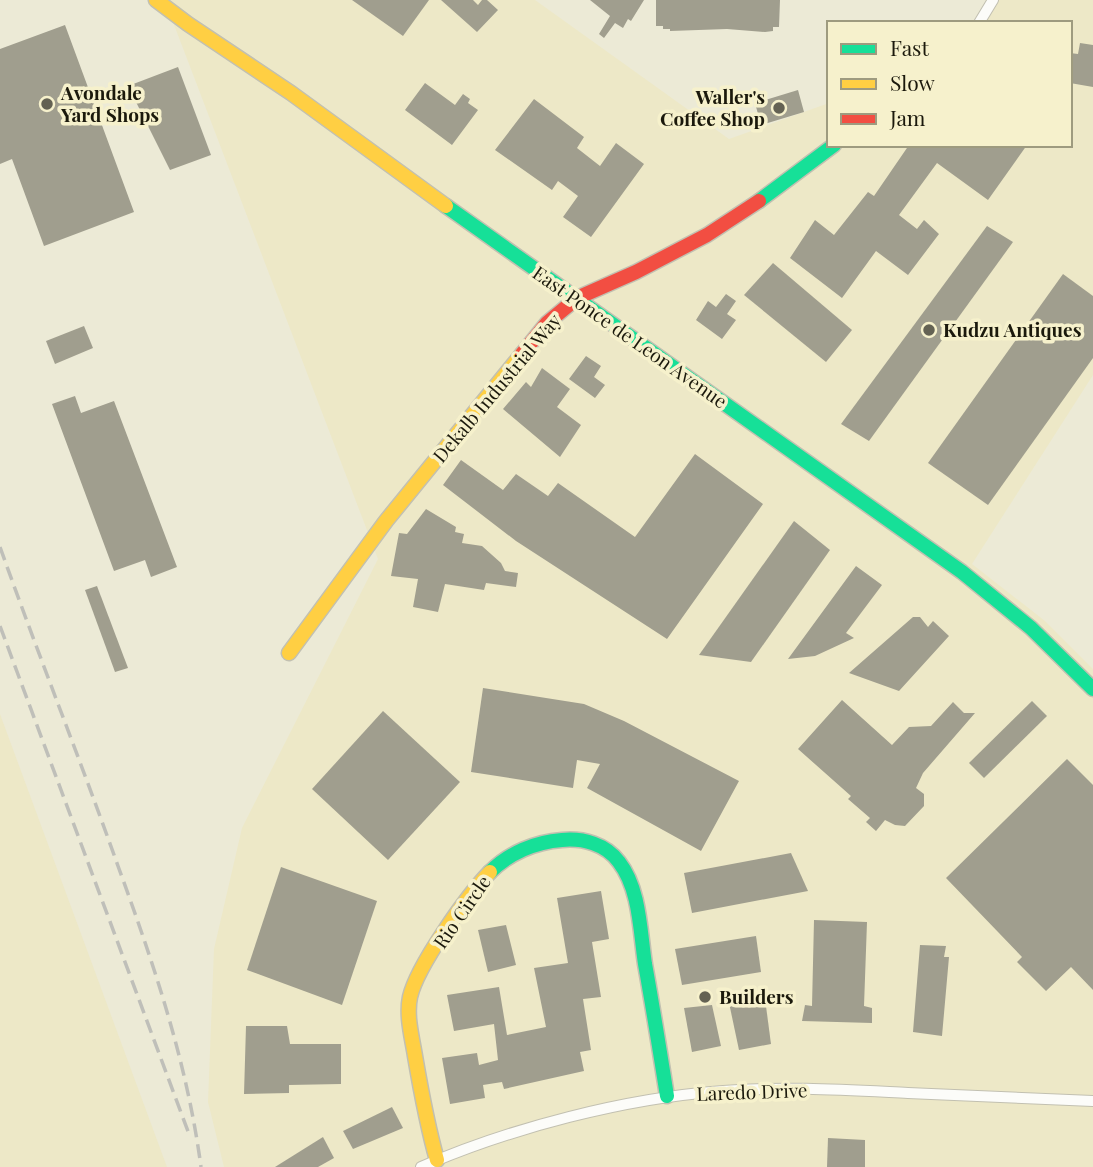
<svg xmlns="http://www.w3.org/2000/svg" width="1093" height="1167" font-family="'Playfair Display',serif">
<style>
.built{fill:#ede8c7}
.building{fill:#a09e8e}
.lines{fill:none;stroke-linecap:round;stroke-linejoin:round}
.street-casing{stroke:#c2c0b1;stroke-width:12}
.fast-casing{stroke:#c2c0b1;stroke-width:17}
.slow-casing{stroke:#c2c0b1;stroke-width:17}
.jam-casing{stroke:#c2c0b1;stroke-width:17}
.street{stroke:#fcfcf9;stroke-width:10}
.fast{stroke:#16e098;stroke-width:14}
.slow{stroke:#ffcf43;stroke-width:14}
.jam{stroke:#f24e42;stroke-width:14}
.rail{stroke:#bfbfb9;stroke-width:3.5;stroke-dasharray:14 7;stroke-linecap:butt}
.poi-dot{fill:#646253;stroke:#f6f1cc;stroke-width:2.5}
.labels{text-anchor:middle;stroke-width:7;stroke-linejoin:round;paint-order:stroke}
.poi-label{font-size:19px;font-weight:bold;fill:#1b190c;stroke:#f6f1cc;text-anchor:start}
.street-label{font-size:19px;fill:#1b190c;stroke:#f6f1cc}
</style>
<rect width="100%" height="100%" fill="#ecead6"/>
<!-- built -->
<g class="built">
<path d="M159 0H535L729 139 829 103V145H1070V23H977L989 0H1093V375L972 564 1045 621 1093 669V1167H224L208 1102 214 949 242 828 378 559 168 9Z"/>
<path d="M0 714 167 1167H0Z"/>
</g>
<!-- building -->
<g class="building">
<path d="M352 0H429L403 36Z"/>
<path d="M441 0H473L478 5 482 0H487L498 10 477 32Z"/>
<path d="M590 0H644L631 21 628 19 623 28 615 23 604 38 599 34 610 16Z"/>
<path d="M656 0H780L779 27H773V31L765 32 727 29 670 31V29H663V26H656Z"/>
<path d="M65 25 134 212 44 246 12 159 0 164V49Z"/>
<path d="M1080 43 1093 45V87L1070 83V53L1078 54Z"/>
<path d="M178 67 211 155 170 170 128 86Z"/>
<path d="M425 83 455 105 463 94 470 99 468 103 478 110 452 145 405 110Z"/>
<path d="M798 90 804 112 761 125 755 103Z"/>
<path d="M534 99 584 137 577 148 600 166 616 143 644 164 591 237 563 217 578 196 558 181 552 190 495 150Z"/>
<path d="M909 145H1027L988 200 937 163 899 215 917 229 924 220 939 234 908 275 876 251 842 298 790 258 815 220 834 235 868 192 874 196Z"/>
<path d="M987 226 1013 242 869 441 841 424Z"/>
<path d="M773 263 852 330 826 362 744 295Z"/>
<path d="M1063 274 1093 296V358L988 505 928 463Z"/>
<path d="M726 294 736 301 727 314 736 320 722 339 696 320 708 301 716 307Z"/>
<path d="M84 326 93 348 55 364 46 341Z"/>
<path d="M586 356 601 366 594 377 605 385 595 398 569 379Z"/>
<path d="M542 368 570 389 557 407 581 425 560 457 503 409 526 382 531 387Z"/>
<path d="M75 396 81 413 114 401 177 567 151 577 145 560 114 571 52 404Z"/>
<path d="M695 454 763 504 667 639 516 541 443 485 461 460 503 490 516 474 548 496 558 483 635 537Z"/>
<path d="M426 509 456 527 455 532 464 534 462 543 482 546 501 563 505 571 518 573 516 587 486 583 484 590 445 584 438 612 413 607 418 579 391 576 399 533 407 534Z"/>
<path d="M794 521 830 550 751 662 699 655Z"/>
<path d="M856 566 882 585 846 633 854 638 815 656 788 659Z"/>
<path d="M97 586 128 668 115 672 85 590Z"/>
<path d="M913 617H920L928 627 933 621 949 636 899 691 849 673Z"/>
<path d="M483 688 584 704 624 721 739 781 701 851 587 788 600 764 577 760 573 788 471 772Z"/>
<path d="M842 700 892 745 909 727 931 726 953 702 964 713H975L923 773 916 788 924 794V806L905 826 895 825 885 820 876 831 866 822 870 818 848 799 851 796 798 749Z"/>
<path d="M1032 701 1047 716 984 778 969 763Z"/>
<path d="M383 711 460 782 388 860 312 789Z"/>
<path d="M1067 759 1093 785V990L1071 967 1046 991 1017 962 1022 957 946 878Z"/>
<path d="M791 853 808 891 692 913 684 873Z"/>
<path d="M281 867 377 901 342 1005 247 970Z"/>
<path d="M601 891 609 939 592 942 601 997 583 999 591 1050 580 1052 584 1071 504 1089 502 1082 483 1085 485 1098 450 1104 442 1058 477 1053 479 1065 498 1060 494 1024 454 1031 447 995 499 987 507 1035 546 1027 534 968 568 963 557 898Z"/>
<path d="M814 920 867 922 864 1006 872 1008V1023L802 1021 805 1005 812 1006Z"/>
<path d="M506 925 516 965 488 972 478 930Z"/>
<path d="M756 936 761 972 682 985 675 949Z"/>
<path d="M920 945 946 946 944 957H949L942 1036 913 1032Z"/>
<path d="M764 991 771 1044 739 1050 728 998Z"/>
<path d="M712 1005 721 1046 692 1052 684 1008Z"/>
<path d="M246 1026H287L290 1044H341V1084L289 1085V1093L244 1094Z"/>
<path d="M392 1107 403 1128 353 1149 343 1131Z"/>
<path d="M323 1137 334 1158 318 1167H275Z"/>
<path d="M828 1138 865 1140V1167H827Z"/>
</g>
<g class="lines">
<!-- street casing -->
<g class="street-casing">
<g id="street">
<path d="M979 23 993 0"/>
<path d="M421 1167C510 1128 626 1098 723 1091 784 1086 846 1090 908 1093 970 1096 1031 1098 1093 1101"/>
</g>
</g>
<!-- fast casing -->
<g class="fast-casing">
<g id="fast">
<path d="M759 201 834 145"/>
<path d="M446 206 962 572 1031 628 1093 689"/>
<path d="M490 872C509 853 535 842 562 840 583 838 606 844 619 862 640 889 640 931 645 964 653 1008 660 1052 667 1096"/>
</g>
</g>
<!-- slow casing -->
<g class="slow-casing">
<g id="slow">
<path d="M156 0 188 24 291 93 446 206"/>
<path d="M289 653 386 521 522 354"/>
<path d="M437 1160C427 1125 421 1091 415 1056 412 1037 406 1016 410 997 417 966 467 896 490 872"/>
</g>
</g>
<!-- jam casing -->
<g class="jam-casing">
<path id="jam" d="M522 354 547 323 577 298 636 272 707 235 759 201"/>
</g>
<!-- street -->
<use href="#street" class="street"/>
<!-- fast -->
<use href="#fast" class="fast"/>
<!-- slow -->
<use href="#slow" class="slow"/>
<!-- jam -->
<use href="#jam" class="jam"/>
<!-- rail -->
<g class="rail">
<path d="M0 547C38 654 80 759 118 866 154 965 187 1062 201 1167"/>
<path d="M0 626 189 1134"/>
</g>
</g>
<!-- markers -->
<g class="poi-dot">
<circle cx="47" cy="104" r="7"/>
<circle cx="779" cy="108" r="7"/>
<circle cx="929" cy="330" r="7"/>
<circle cx="705" cy="997" r="7"/>
</g>
<g class="labels">
<!-- poi labels -->
<g class="poi-label">
<text x="61" y="100">Avondale<tspan x="61" dy="22">Yard Shops</tspan></text>
<text x="765" y="104" text-anchor="end">Waller's<tspan x="765" dy="22">Coffee Shop</tspan></text>
<text x="943" y="337">Kudzu Antiques</text>
<text x="719" y="1004">Builders</text>
</g>
<!-- street labels -->
<g class="street-label">
<text transform="translate(630 337) rotate(35)" y="7">East Ponce de Leon Avenue</text>
<text transform="translate(497 388) rotate(-50)" y="7">Dekalb Industrial Way</text>
<text transform="translate(462 912) rotate(-55)" y="7">Rio Circle</text>
<text transform="translate(752 1092) rotate(-2)" y="7">Laredo Drive</text>
</g>
</g>
<!-- legend -->
<rect x="827" y="21" width="245" height="126" fill="#f6f1cc" stroke="#9e9b7f" stroke-width="2"/>
<rect x="841" y="44" width="35" height="10" fill="#16e098" stroke="#9e9b7f" stroke-width="2"/>
<text x="890" y="56" font-size="21" fill="#1b190c">Fast</text>
<rect x="841" y="79" width="35" height="10" fill="#ffcf43" stroke="#9e9b7f" stroke-width="2"/>
<text x="890" y="91" font-size="21" fill="#1b190c">Slow</text>
<rect x="841" y="114" width="35" height="10" fill="#f24e42" stroke="#9e9b7f" stroke-width="2"/>
<text x="890" y="126" font-size="21" fill="#1b190c">Jam</text>
</svg>
